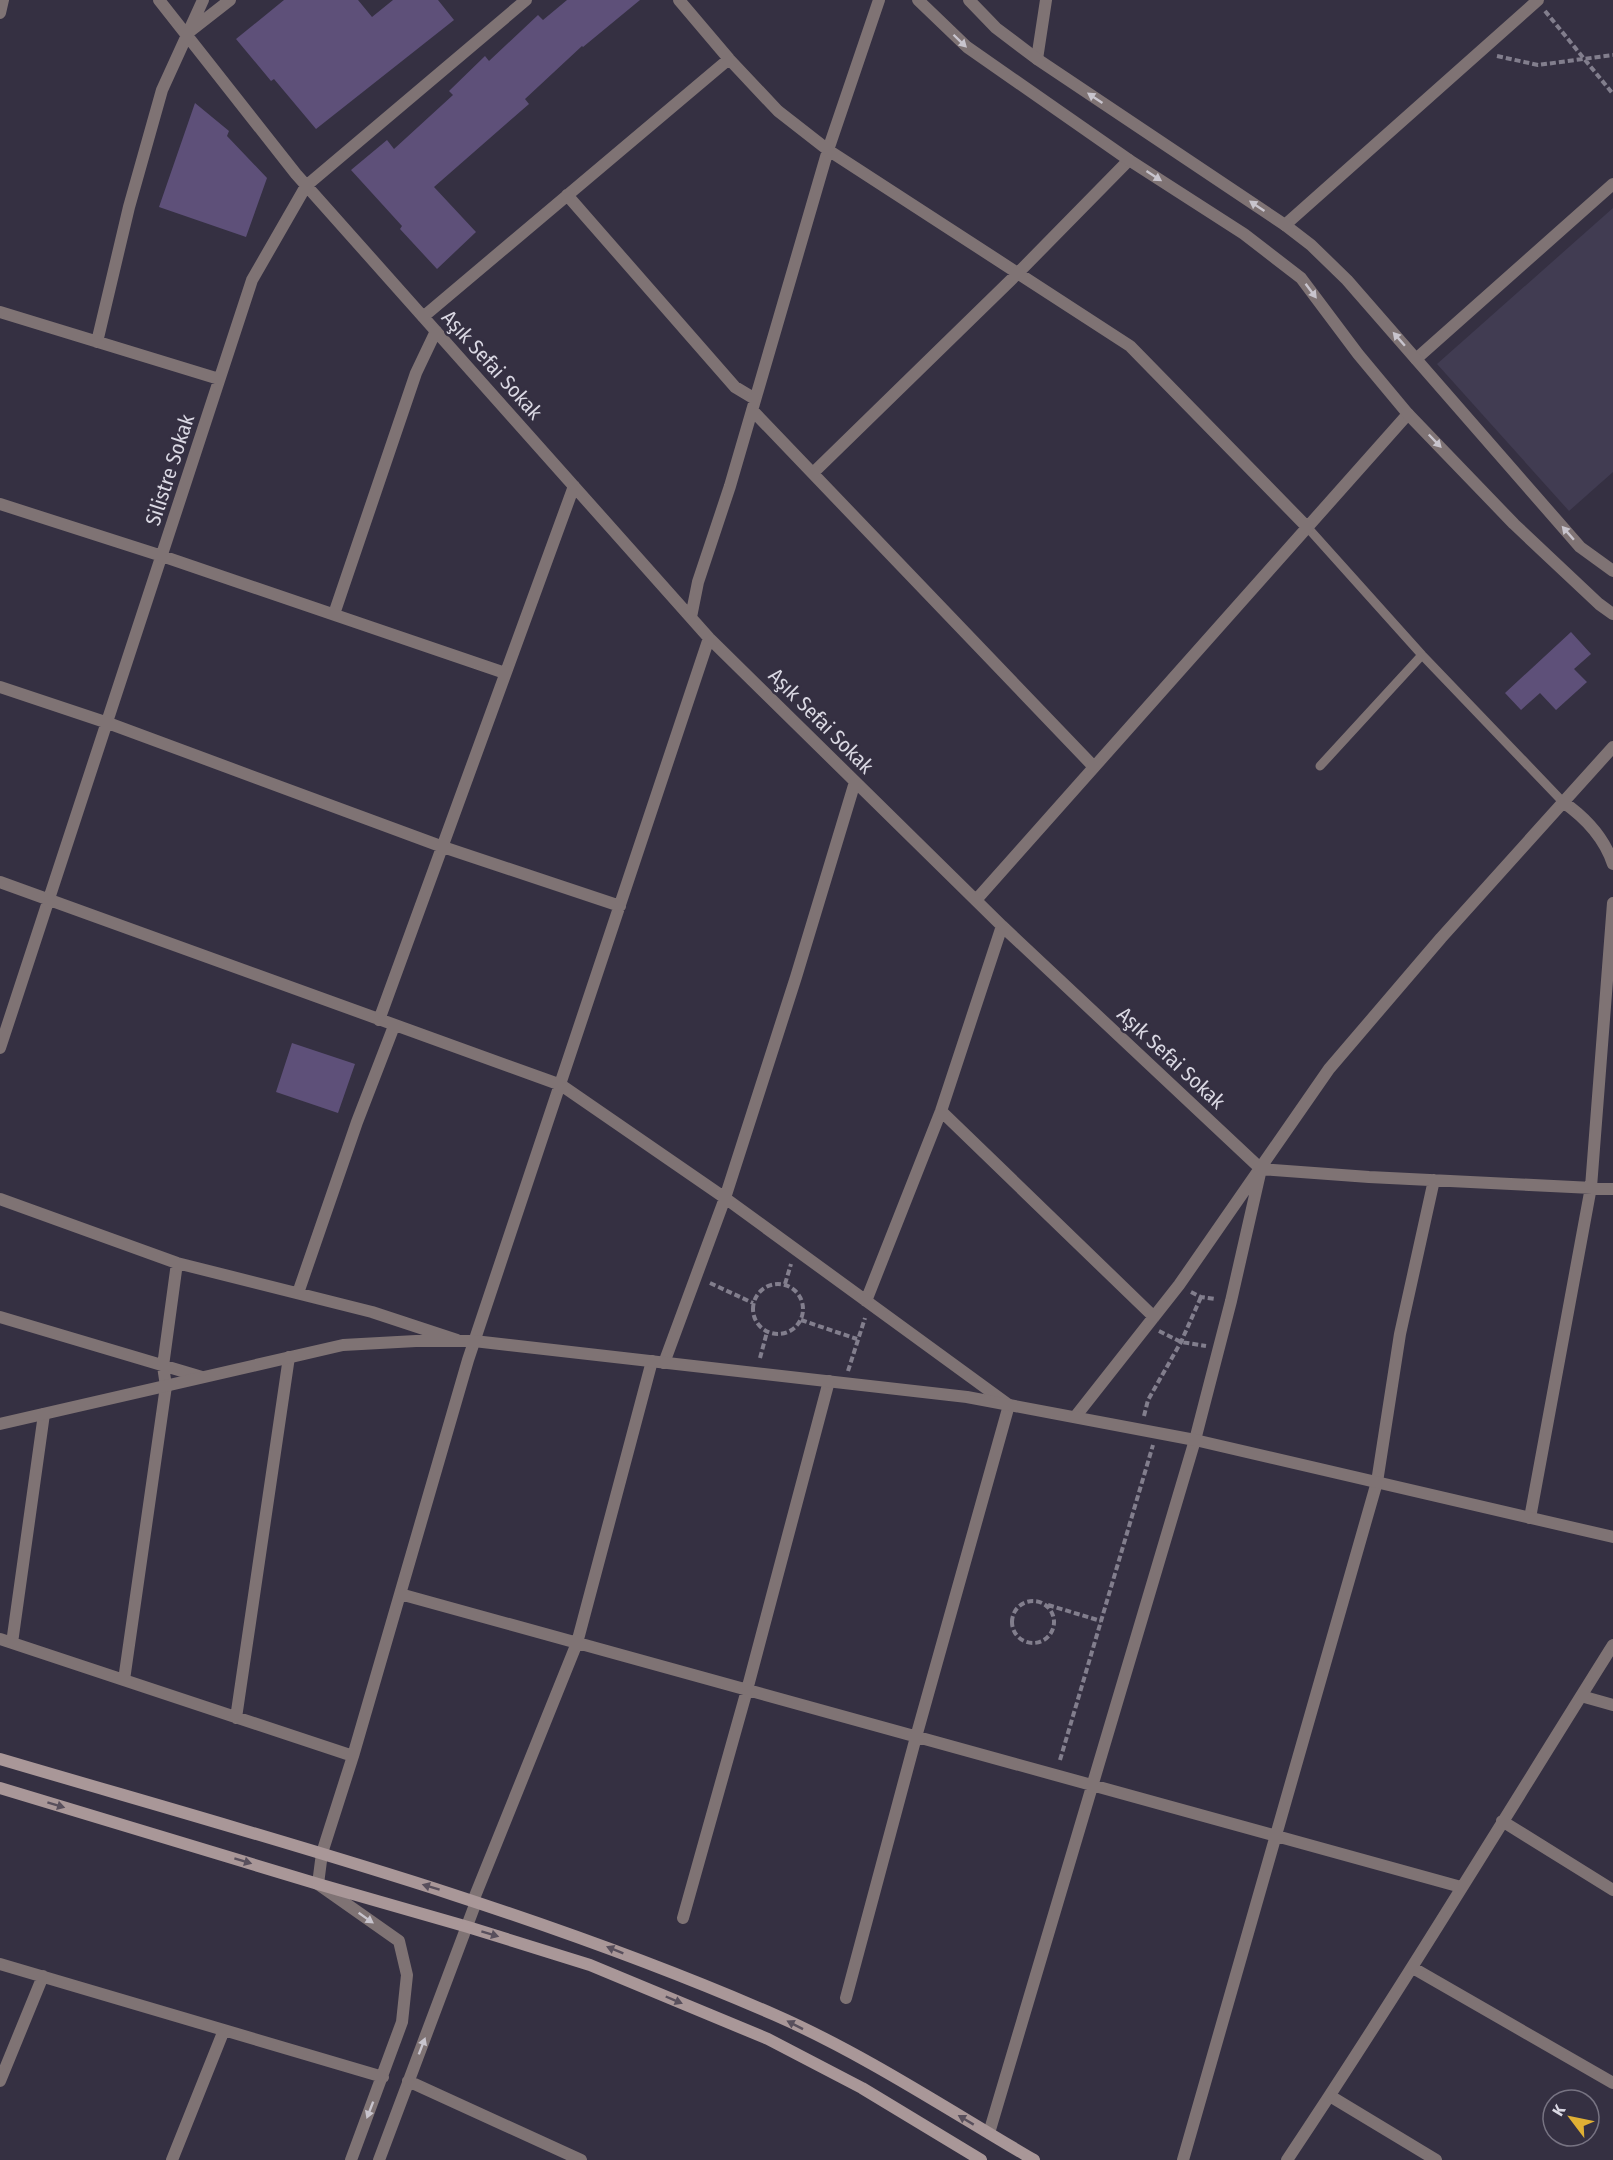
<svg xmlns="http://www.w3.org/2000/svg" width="1613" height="2160" viewBox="0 0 1613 2160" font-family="'Fira Sans Condensed',sans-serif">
<rect width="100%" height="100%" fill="#353042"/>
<!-- built -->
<path fill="#413c52" d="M1613,208V472L1569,511L1437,364Z"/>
<!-- building -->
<path fill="#5e5079" d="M284,0H358L372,17L393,0H438L454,20L316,129L274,79L271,81L236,39Z
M567,0H640L583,47L582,46L525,99L529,104L434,187L476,232L437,269L400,229L402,226L351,170L387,140L394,149L453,95L449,91L485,56L489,61L538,15L543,20Z
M195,103L229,131L227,136L267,178L246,237L159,207Z
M1571,632L1591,654L1574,669L1587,682L1556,710L1540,693L1521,710L1505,693Z
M292,1043L355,1064L338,1113L276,1092Z"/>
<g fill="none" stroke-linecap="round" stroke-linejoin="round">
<!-- path -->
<path stroke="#827e8d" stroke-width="4" stroke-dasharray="6 3" stroke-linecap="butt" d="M1545,11L1613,94
M1497,56L1538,65L1613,55
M710,1283L753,1303
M753 1309a25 25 0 1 1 50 0a25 25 0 1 1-50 0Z
M785,1284L791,1264
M1191,1292L1201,1297L1215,1299
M801,1320L857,1339
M1159,1331L1181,1342L1206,1346
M760,1358L767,1332
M848,1371L865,1318
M1144,1416L1148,1400L1181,1342L1201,1297
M1012 1622a21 21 0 1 1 42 0a21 21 0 1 1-42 0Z
M1048,1605L1101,1621
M1060,1760L1153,1445"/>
<!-- service -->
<path stroke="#7f7374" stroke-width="9" d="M1308,528L1422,655L1563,802
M1320,766L1422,655"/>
<!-- minor -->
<path stroke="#7f7374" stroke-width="12" d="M159,0L296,174L709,638L1002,926L1261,1169L1369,1177L1613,1189
M679,0L729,59L778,111L828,150L1130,346L1308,528
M0,13L3,0
M189,32L230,0
M1037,59L1046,0
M567,195L735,387L755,399
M1285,225L1538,0
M0,312L219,379
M423,317L729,59
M97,342L129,207L162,90L203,0
M1416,359L1613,184
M752,410L1094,767
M813,473L1018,273L1129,160
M0,504L162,556L505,673
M334,614L416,373L436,331
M691,617L698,582L730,486L828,150L879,0
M0,687L108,723L443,847L620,906
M1563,802C1586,818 1604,837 1613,864
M0,882L561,1085L725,1198L1009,1405L916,1737L846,1998
M976,900L1408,414
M379,1020L574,486
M0,1048L252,280L306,186L526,0
M941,1111L1154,1317
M0,1199L177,1263L372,1312L457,1340
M298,1293L357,1122L394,1026
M866,1301L941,1111L1002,926
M0,1317L202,1377
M664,1363L725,1198L796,977L855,782
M1075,1417L1179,1285L1329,1069L1441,938L1613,747
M1530,1518L1591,1187L1613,903
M400,1594L1461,1887
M0,1639L353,1756
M12,1643L44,1414
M124,1680L166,1386L163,1366L177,1263
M1581,1696L1613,1705
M236,1718L289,1357
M1502,1821L1613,1890
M473,1901L577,1643L652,1361
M683,1918L747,1690L829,1381
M0,1964L383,2077
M1413,1968L1613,2083
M0,2081L43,1976
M408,2081L581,2160
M1330,2096L1436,2160
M989,2133L1195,1440L1231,1301L1261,1169
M172,2160L224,2030
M351,2160L402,2022L407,1975L399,1941L318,1884L322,1853L353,1756L468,1360L709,638
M379,2160L476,1902
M1183,2160L1377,1482L1400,1334L1434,1180
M1287,2160C1400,1991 1505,1817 1613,1645"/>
<!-- tertiary -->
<path stroke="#7f7374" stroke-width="12" d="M918,0L967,47L1129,160L1244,234L1301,278L1358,354L1408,414L1514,524L1599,604L1613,614
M969,0L996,28L1037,59L1285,225L1311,245L1347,280L1580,547L1613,571
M0,1424L343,1345L416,1341H474L967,1397L1195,1440L1613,1537"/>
<!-- secondary -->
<path stroke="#a99798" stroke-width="12" d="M0,1759C261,1836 525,1906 775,2015C864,2054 950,2111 1034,2160
M0,1788L318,1884L468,1927L590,1965L768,2039L862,2088L981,2160"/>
</g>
<!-- one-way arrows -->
<defs><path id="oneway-solid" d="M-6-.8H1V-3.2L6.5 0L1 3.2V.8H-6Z" transform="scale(1.5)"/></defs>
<g fill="#c8c4cd">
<use href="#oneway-solid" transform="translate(960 41) rotate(44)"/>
<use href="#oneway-solid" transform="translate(1095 98) rotate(-146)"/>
<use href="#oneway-solid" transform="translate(1154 176) rotate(33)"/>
<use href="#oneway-solid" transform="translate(1257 206) rotate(-146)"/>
<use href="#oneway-solid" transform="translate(1311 291) rotate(53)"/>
<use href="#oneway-solid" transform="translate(1399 339) rotate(-131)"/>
<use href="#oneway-solid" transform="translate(1435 441) rotate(46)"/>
<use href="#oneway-solid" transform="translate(1568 533) rotate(-131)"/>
<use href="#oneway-solid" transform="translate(366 1918) rotate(35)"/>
<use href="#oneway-solid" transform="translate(422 2046) rotate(-69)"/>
<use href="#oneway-solid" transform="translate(370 2110) rotate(111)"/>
</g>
<g fill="#584f5c">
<use href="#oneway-solid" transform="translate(56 1805) rotate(17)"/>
<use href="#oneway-solid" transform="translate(243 1861) rotate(17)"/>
<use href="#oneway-solid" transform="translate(431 1887) rotate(-163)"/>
<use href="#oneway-solid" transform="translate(490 1934) rotate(17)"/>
<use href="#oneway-solid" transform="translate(615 1950) rotate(-158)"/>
<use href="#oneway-solid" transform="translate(674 2000) rotate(23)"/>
<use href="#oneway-solid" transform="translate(795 2025) rotate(-153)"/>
<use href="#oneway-solid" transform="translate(966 2120) rotate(-149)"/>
</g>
<g text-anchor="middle" stroke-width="5" stroke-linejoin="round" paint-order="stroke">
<!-- street labels -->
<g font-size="21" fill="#dad8e3" stroke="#353042">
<text transform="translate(492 365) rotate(48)" y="7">Aşık Sefai Sokak</text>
<text transform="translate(170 470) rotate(-72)" y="7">Silistre Sokak</text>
<text transform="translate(821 721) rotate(45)" y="7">Aşık Sefai Sokak</text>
<text transform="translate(1171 1058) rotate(43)" y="7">Aşık Sefai Sokak</text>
</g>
</g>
<!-- north arrow -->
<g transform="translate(1571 2118) rotate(302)"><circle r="28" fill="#353042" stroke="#777382" stroke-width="1.5"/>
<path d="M0-4.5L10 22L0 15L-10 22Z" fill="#e0b034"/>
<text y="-9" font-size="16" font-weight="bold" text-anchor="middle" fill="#dad8e3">K</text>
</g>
</svg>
